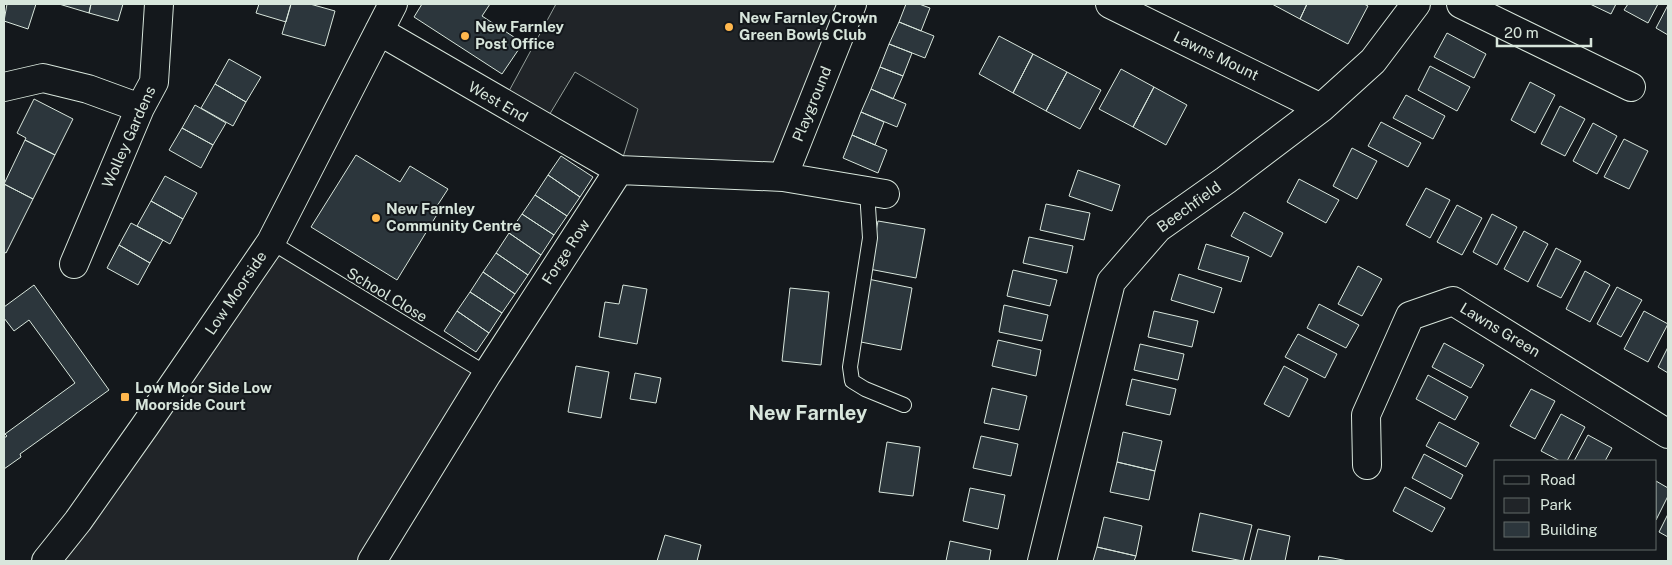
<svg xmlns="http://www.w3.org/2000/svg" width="1672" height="565" viewBox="0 0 1672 565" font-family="'Public Sans',sans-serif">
<rect width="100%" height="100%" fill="#14181c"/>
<!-- green -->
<path fill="#202428" stroke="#939e99" d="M556,4H852L783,177L619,170L638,109L575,72L542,127L502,104Z
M271,242L487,374L372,561H46Z"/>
<!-- building -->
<path fill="#2c363c" stroke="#d8e6dc" d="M7,4H36L28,29L4,21Z
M59,4H91L89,13Z
M91,4H123L118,21L89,13Z
M259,4H291L286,22L256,13Z
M291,4H310L335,11L325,46L282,34Z
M422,4H490L482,16L523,43L502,74L414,17Z
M906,4H919L930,8L921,31L899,22Z
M1272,4H1307L1300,19Z
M1307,4H1364L1368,6L1348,44L1300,19Z
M1590,4H1616L1611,14Z
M1628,4H1658L1648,23L1624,10Z
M1668,5V35L1656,28Z
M899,22L934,36L925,58L889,44Z
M1447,33L1486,54L1474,78L1434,57Z
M999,36L1033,54L1013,93L979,74Z
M889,44L912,53L903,76L880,67Z
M1033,54L1067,72L1046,111L1013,93Z
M229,59L261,77L246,102L215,84Z
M1430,66L1470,87L1457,111L1418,90Z
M880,67L903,76L893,99L871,89Z
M1121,69L1154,87L1133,127L1099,109Z
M1067,72L1101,90L1080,129L1046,111Z
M1530,82L1555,95L1535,133L1511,120Z
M215,84L246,102L233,126L201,108Z
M1154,87L1187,105L1166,145L1133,127Z
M871,89L906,104L897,127L861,112Z
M1406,95L1445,116L1433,139L1393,118Z
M34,99L73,119L55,155L25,140L26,138L17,133Z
M195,105L226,123L213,145L182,128Z
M1560,106L1585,119L1565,156L1541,144Z
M861,112L884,122L875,145L852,135Z
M1381,122L1421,143L1408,167L1368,146Z
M1593,123L1617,136L1597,174L1573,161Z
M182,128L213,145L201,168L169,150Z
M852,135L887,150L878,173L843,158Z
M1624,139L1648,151L1629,189L1604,177Z
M25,140L55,155L33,199L4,184Z
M1352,148L1377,161L1357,199L1333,186Z
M356,155L400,182L410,166L448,189L437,206L441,208L397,280L311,227Z
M561,156L593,177L580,197L548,175Z
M1078,170L1120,185L1112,211L1069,196Z
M548,175L580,197L567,216L535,195Z
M165,176L197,193L183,219L151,201Z
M1299,179L1339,200L1326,223L1287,202Z
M4,184L33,199L6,253L4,252Z
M1426,188L1450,200L1430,238L1406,225Z
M535,195L567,216L554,235L522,214Z
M151,201L183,219L170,244L137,226Z
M1046,204L1090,213L1084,240L1040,230Z
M1457,205L1482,218L1462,255L1437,242Z
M1244,212L1283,233L1271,257L1231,236Z
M522,214L554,235L541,255L509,233Z
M1492,214L1517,227L1497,265L1473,252Z
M878,221L925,229L916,278L869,269Z
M131,223L163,240L150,263L119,245Z
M1524,231L1548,244L1528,282L1504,269Z
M509,233L541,255L528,275L496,253Z
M1029,237L1073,246L1067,273L1023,263Z
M1206,244L1249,257L1241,282L1198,269Z
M119,245L150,263L138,285L107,268Z
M1556,248L1581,261L1561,298L1537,286Z
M496,253L528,275L515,294L483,272Z
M1358,266L1382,279L1362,316L1338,304Z
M1013,270L1057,280L1050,306L1007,296Z
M1585,271L1610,285L1590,322L1566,309Z
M483,272L515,294L502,313L470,292Z
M1179,274L1222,288L1214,313L1171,300Z
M868,279L912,288L901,350L856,341Z
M34,285L109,390L20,454L21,457L4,469V438L7,436L5,434L75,383L29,320L14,331L4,318V307Z
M623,285L647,289L637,344L599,337L605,302L619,304Z
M1617,287L1642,300L1621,337L1597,324Z
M790,288L829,292L821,365L782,361Z
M470,292L502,313L489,333L457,311Z
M1319,304L1359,325L1346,348L1307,328Z
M1004,305L1048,315L1042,341L999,332Z
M457,311L489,333L476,352L444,331Z
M1154,311L1198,321L1192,347L1148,337Z
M1644,311L1668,324L1648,362L1624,349Z
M1298,334L1337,354L1325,378L1285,357Z
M998,340L1041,350L1036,376L992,366Z
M1444,343L1484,365L1471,388L1432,367Z
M1140,344L1184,354L1178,380L1134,370Z
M1668,347V373L1658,367Z
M576,366L609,372L601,418L568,412Z
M1284,366L1308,379L1289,417L1264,404Z
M635,373L661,378L656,403L630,399Z
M1428,375L1468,397L1455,420L1416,399Z
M1132,379L1176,389L1170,415L1126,405Z
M992,388L1027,396L1019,430L984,423Z
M1531,389L1555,401L1535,439L1510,426Z
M1561,414L1585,427L1567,461H1560L1541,451Z
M1439,422L1479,443L1466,467L1426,446Z
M1123,432L1162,441L1155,471L1117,462Z
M1588,435L1612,448L1605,461H1574Z
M981,436L1018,444L1011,476L973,468Z
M887,442L920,447L913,496L879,492Z
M1424,454L1463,475L1451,499L1412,478Z
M1117,462L1155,471L1149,500L1110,492Z
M1656,481L1668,488V496L1656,520Z
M1405,487L1445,508L1432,532L1393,511Z
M970,488L1005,495L998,529L963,521Z
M1200,513L1252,525L1243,561L1192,551Z
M1668,514V537L1659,532Z
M1104,517L1142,526L1136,556L1097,547Z
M1258,529L1290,536L1285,561H1250Z
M665,535L701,545L697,561H657Z
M950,541L991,550L989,561H946Z
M1097,547L1136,556L1134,561H1093Z
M1319,556L1333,558L1348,561H1318Z"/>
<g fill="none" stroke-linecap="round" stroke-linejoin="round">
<!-- lane casing -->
<g stroke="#d8e6dc" stroke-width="16">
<path id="lane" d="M867,191L870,238L850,367L852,381L865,389L904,405
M271,242L487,374"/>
</g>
<!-- street casing -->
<g stroke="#d8e6dc" stroke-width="30">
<path id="street" d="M1110,4L1321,108
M1461,4L1631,87
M379,31L619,170
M4,87L43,78L88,89L140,108
M783,177L852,4
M74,264L140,108L154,82L159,4
M1367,465L1366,415L1410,316L1453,301L1668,434
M46,561L78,521L145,426L271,242L393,4
M372,561L487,374L619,170L783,177L885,194
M1042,561L1111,282L1158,228L1226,180L1321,108L1373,61L1416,4"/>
</g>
<!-- lane -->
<use href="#lane" stroke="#14181c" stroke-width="14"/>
<!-- street -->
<use href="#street" stroke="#14181c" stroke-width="28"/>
</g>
<!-- markers -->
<g fill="#ffb74d" stroke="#14181c" stroke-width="2">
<circle cx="729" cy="27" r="5"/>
<circle cx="465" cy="36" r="5"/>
<circle cx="376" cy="218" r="5"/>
<rect x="120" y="392" width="10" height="10" rx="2.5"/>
</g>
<g text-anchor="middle" stroke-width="4" stroke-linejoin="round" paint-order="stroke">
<!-- poi labels -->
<g font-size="15" font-weight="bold" fill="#d8e6dc" stroke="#14181c" text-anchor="start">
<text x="739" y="23">New Farnley Crown<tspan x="739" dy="17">Green Bowls Club</tspan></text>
<text x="475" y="32">New Farnley<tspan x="475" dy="17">Post Office</tspan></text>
<text x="386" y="214">New Farnley<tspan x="386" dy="17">Community Centre</tspan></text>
<text x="135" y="393">Low Moor Side Low<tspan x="135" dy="17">Moorside Court</tspan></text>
</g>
<!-- street labels -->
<g font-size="15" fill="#d8e6dc" stroke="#14181c">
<text transform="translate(1216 56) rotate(26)" y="5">Lawns Mount</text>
<text transform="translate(498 102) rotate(30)" y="5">West End</text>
<text transform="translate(812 104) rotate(-68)" y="5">Playground</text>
<text transform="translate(129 137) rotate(-66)" y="5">Wolley Gardens</text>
<text transform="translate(1189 207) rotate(-36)" y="5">Beechfield</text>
<text transform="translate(566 252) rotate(-57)" y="5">Forge Row</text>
<text transform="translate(236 293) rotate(-56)" y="5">Low Moorside</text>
<text transform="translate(387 295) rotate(31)" y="5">School Close</text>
<text transform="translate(1500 330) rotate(31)" y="5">Lawns Green</text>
</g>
<!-- district labels -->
<g font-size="20" font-weight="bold" fill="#d8e6dc" stroke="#14181c">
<text x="808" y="420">New Farnley</text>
</g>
</g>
<!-- border -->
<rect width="1672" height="565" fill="none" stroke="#d8e6dc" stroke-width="10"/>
<!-- legend -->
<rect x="1494" y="460" width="162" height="90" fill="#14181c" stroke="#626a69"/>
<rect x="1504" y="476" width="25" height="8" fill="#14181c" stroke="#626a69"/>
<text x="1540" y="485" font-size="15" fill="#d8e6dc">Road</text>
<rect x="1504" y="498" width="25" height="15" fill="#202428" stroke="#626a69"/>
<text x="1540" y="510" font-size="15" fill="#d8e6dc">Park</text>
<rect x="1504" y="522" width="25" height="15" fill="#2c363c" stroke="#626a69"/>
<text x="1540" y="535" font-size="15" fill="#d8e6dc">Building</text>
<!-- scale -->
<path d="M1497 38v8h94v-8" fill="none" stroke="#d8e6dc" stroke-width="2.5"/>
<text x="1504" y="38" font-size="15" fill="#d8e6dc" stroke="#14181c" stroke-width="4" paint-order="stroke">20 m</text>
</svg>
